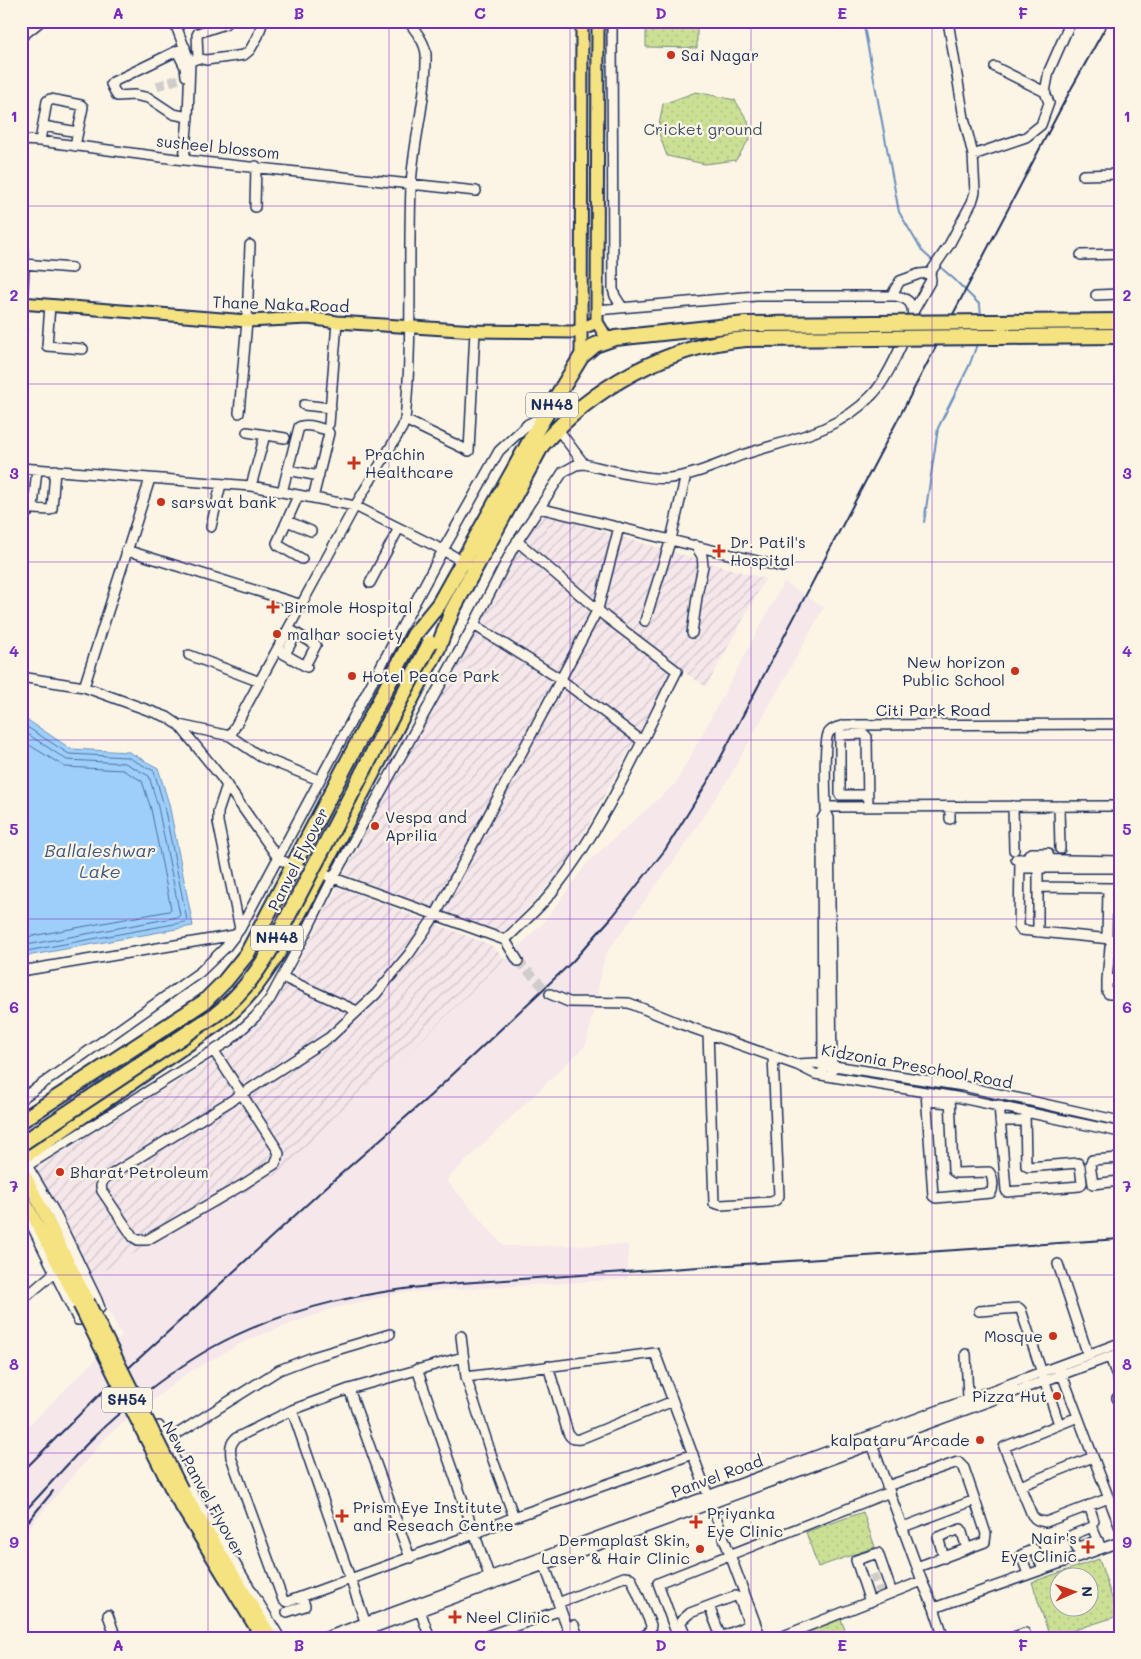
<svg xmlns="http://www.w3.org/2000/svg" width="1141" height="1659" viewBox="0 0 1141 1659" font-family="Mali,sans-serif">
<defs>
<pattern id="industrial-furrows" width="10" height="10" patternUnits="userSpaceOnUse" patternTransform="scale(1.25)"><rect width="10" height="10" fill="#f5e7ea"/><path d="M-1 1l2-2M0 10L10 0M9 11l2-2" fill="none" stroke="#d1c6cb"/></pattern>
<pattern id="park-dots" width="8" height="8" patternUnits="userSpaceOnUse" patternTransform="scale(1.25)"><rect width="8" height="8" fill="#cbe095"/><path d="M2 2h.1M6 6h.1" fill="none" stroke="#aec083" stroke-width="1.8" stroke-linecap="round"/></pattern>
</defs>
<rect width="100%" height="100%" fill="#fcf5e5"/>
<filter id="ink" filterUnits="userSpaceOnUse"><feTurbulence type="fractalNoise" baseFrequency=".02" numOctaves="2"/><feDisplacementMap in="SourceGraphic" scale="10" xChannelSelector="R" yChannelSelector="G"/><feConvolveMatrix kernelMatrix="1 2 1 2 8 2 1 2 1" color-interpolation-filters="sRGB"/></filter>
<g filter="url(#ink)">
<!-- built -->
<path fill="#f5e7ea" d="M784,582L824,607L729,778L673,862L605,955L586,1045L446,1180L504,1246L628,1245V1279L399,1293L331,1309L247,1340L186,1374L107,1436L21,1537V1433L95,1360L122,1336L92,1277L293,1166L544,922L588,862L676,783Z"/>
<!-- industrial -->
<path fill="url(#industrial-furrows)" d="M543,514L765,579L706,687L675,666L566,866L501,936L344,874L516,551Z
M338,887L491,945L505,959L293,1166L92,1277L36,1168L229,1050L261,1019L291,977Z"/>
<!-- park -->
<path fill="url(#park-dots)" stroke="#73887a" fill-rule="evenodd" d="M646,25H697V48L646,47Z
M696,92L735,100L748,121L750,138L736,160L705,164L667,156L658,131L663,104Z
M863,1512L875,1547L818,1567L806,1532Z
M1099,1559L1118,1616L1050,1638L1032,1582ZM1088,1576V1606H1058V1576Z
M841,1619L848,1638H796L795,1637Z"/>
<!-- water -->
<path fill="#9ecffb" stroke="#6a8fbc" d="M21,721H29L71,749L129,752L158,768L169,804L193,926L21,957Z"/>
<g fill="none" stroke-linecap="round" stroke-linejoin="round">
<!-- shore -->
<path stroke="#4f6f9d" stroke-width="1" d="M21,726L27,727L69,754L127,757L154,771L164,806L187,920L185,922L21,952
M21,732L26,733L67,760L125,763L149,776L158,807L180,915L178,917L21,946
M21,740L65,767L123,770L142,781L151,809L171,909L169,911L21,938"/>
<!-- stream -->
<path stroke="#6a8fbc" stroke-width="2" d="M863,21L899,212L922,251L933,261
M939,266L954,279L980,305L981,316
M924,522L938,428L969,366L978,342"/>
<!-- minor-tunnel -->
<path stroke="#cfcdca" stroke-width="9" stroke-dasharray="9 4.5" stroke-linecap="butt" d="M157,86L185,77
M518,961L550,994
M873,1574L879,1591"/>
<!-- minor casing -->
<g stroke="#1b2f5e" stroke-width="12">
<path id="minor" d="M612,21L613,289L615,296L622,307
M176,26L190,62L188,117L184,160
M21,37L41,21
M185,47L113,82L111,84L117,96L134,95L149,98L173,114L188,117
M177,51L185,67L186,76
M198,58L206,60L244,55L250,50L258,36L263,21
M194,60L198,58L197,35L198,33L225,24L228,21
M995,67L1045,92
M43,126L78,132
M21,140L40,141L184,160L476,191
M40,141L47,101L50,99L81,105L83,107L75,146
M973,155L1026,137L1041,125L1049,103L1045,92L1049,71L1071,21
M1083,175L1120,174
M255,207L256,166
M22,245L24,264L72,268
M1081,255L1120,254
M21,264H24L21,340
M1096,295L1120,294
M891,296L900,281L919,274L930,273
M50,305L47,346L83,349
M913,312L931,280L930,273L949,245L972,202L975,192L973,155L964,118L948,21
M304,405L331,408
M239,413L247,321L250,245
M405,420L469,451L475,331
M329,424L337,322
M557,428L584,464
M247,432L285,438
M21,468L251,486L355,506L443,550L467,564
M37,469L33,507L34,509L50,510L52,509L55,470
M288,470L319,476
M251,486L265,435
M282,492L299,427C306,423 319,428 327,430L329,433L313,498
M298,496L277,543L278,545L302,559
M539,508L782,567
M21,513L28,512L29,499
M287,521L311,531
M211,527L221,484
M126,550L302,605
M370,583L399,528
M645,621L671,539L686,475
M474,625L560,679L642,741
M289,629L316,645L305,666
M692,633L698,590L703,566L702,556L695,545
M277,650L307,667
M285,654L296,634
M189,655L260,682
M21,677L84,687L167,717L179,725L221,777L278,858L294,867L315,872
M84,687L150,479
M179,725L230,736L261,757L319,780
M230,736L355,506L402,428L405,420C413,342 408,264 411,186C413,142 427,98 426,54C425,42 415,30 408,21
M227,785L218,812V822L240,929
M867,795H840V735L864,734L867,737L868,807
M1013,806L1014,850
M1059,806L1060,849
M826,807L1120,806
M950,807V819
M826,812L829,818L832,1071
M1016,859L1120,861
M1020,859L1019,927L1021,930L1120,940
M1029,859V854L1031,853H1048L1050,860
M1020,868H1038V887
M1038,868H1120
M328,876L505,940L518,961
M1108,888H1120
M1038,932V887L1108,888L1107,939
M505,940C521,924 539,909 553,891C605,825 639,746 677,671L606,617L517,541
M21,971L235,935
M282,977L357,1011
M1120,979L1107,980V992L1109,994H1120
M1107,980L1110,947L1120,946
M550,994L569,1002L629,1003L681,1024L797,1065L815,1074L956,1097L1120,1132
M708,1033L714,1203L721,1205L771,1202L776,1200L779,1196L773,1056
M214,1051L277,1149L279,1154L275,1164L244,1184L147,1240H138L133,1237L102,1191L101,1186L104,1179L242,1094L330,1037L376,994L409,954L436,914L598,609L619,527
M797,1064L815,1063L963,1086L1120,1121
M823,1075L822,819L826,812C826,796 823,747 828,734C831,728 839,727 845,725L1120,724
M926,1092L933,1196L936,1198L991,1193C994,1188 993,1176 989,1172L956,1173L953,1171L950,1096
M21,1099L200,972L226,947L240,929L443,550L499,451L528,424L534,421L540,424
M927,1101L950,1103
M999,1105L1006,1190L1007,1192L1080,1186L1082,1183L1080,1166L1078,1163L1028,1167L1026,1166L1025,1111
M1000,1121H1025
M1120,1158L1092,1160L1090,1164L1093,1184L1120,1181
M25,1162L54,1211L97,1300L100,1308L83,1320H78L29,1220
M22,1169L229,1041L255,1017L270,999L301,942L333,878L472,628L513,548L563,472L576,465L584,464C606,469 650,481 670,478C695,475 719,464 742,455C788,440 837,432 871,396C887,381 903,341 913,320C913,305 911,299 896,296H756L597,310
M1058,1264L1088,1355
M21,1301L54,1273
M979,1311L1019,1308L1021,1310L1059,1424
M461,1336L466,1377L493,1460L514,1517
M966,1354L968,1399
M463,1357L349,1389L292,1410L236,1438C230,1444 230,1448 231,1457L283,1600L287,1602L474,1534L514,1517L693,1454
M1110,1357L1120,1385
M548,1366L568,1433C571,1439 574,1440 580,1439L673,1401
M417,1369L491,1581
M1060,1369L1120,1528
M466,1377L655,1353L761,1638
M349,1389L410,1558
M1117,1398L1120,1403
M292,1410L367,1627
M1078,1417L1004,1447L1032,1515C1036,1521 1040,1521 1046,1522L1109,1498
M159,1426L187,1484L280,1638
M870,1439L922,1581L934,1608L944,1638
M166,1441L279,1370L313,1357L390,1334
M887,1486L958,1462L964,1468L975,1500
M1020,1486L1093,1457
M1089,1505L1094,1521
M903,1527L975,1500L986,1534L985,1542L917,1567
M1077,1548L1098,1540
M1080,1556L1072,1535L1092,1527L1101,1548
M944,1558L938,1537L961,1529L967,1549
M543,1561L571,1638
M1028,1574L1021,1555L1034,1549L1043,1569
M870,1602L856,1560L878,1553L892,1593
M558,1603L624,1577L631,1578L651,1625L650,1632L640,1638
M418,1605L430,1638
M709,1606L721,1637
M934,1608L1120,1542
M287,1612L305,1606L302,1597
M108,1615L116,1638
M567,1627L574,1625L577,1634
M324,1638L1120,1343
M346,1638L1120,1353
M481,1638L561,1610
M678,1638L658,1583L890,1492
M687,1638L681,1624V1621L690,1613L735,1596L739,1598L749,1624
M719,1638L753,1623
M778,1638L922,1581
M1011,1638L1025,1633L1027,1638
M1119,1638L1120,1637"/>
</g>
<!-- major casing -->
<g stroke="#1b2f5e" stroke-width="15">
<path id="major" d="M598,21L597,322L606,337L615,338
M21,303L247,321L308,318L337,322L475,331L574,332L597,322
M581,357L582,21
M21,1167L88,1301
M21,1193L79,1305
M182,1489L272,1638
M174,1495L262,1638"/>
</g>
<!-- highway casing -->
<g stroke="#1b2f5e" stroke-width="18">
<path id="highway" d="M21,1121L204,1002L225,981L247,954L414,635L439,604L531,439L581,357L595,345L615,338L746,324
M21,1158L219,1022C244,1004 262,979 278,953L438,648L452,611L542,445C594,386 667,346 746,339"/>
</g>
<!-- minor -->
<use href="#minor" stroke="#fcf5e5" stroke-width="9"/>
<!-- major -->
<use href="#major" stroke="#f5e382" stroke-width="11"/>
<!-- highway -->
<use href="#highway" stroke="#f5e382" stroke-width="14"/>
<!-- rail -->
<path stroke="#1b2f5e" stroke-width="2" d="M21,1473L98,1396L326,1187L431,1095L572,962L613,916L665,850L710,778L1071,89L1109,21
M21,1515C54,1481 85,1442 121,1412C150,1388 181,1365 213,1347C289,1305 375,1290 460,1283L1120,1239
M21,1530L53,1491"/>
<!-- major-bridge casing -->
<g stroke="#1b2f5e" stroke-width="15" stroke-linecap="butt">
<path id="major-bridge" d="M88,1301L182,1489
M79,1305L174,1495"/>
</g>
<!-- highway-bridge casing -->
<g stroke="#1b2f5e" stroke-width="18" stroke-linecap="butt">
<path id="highway-bridge" d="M746,324L1120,321
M746,339L1120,336
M21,1144L215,1015C239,997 256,975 271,949L430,643"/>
</g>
<!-- major-bridge -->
<use href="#major-bridge" stroke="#f5e382" stroke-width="11"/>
<!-- highway-bridge -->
<use href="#highway-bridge" stroke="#f5e382" stroke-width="14"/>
</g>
</g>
<!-- grid -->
<path fill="none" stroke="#7b2cbf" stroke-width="1" stroke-opacity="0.55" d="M208,21V1638M389,21V1638M570,21V1638M751,21V1638M932,21V1638M21,206H1120M21,384H1120M21,562H1120M21,740H1120M21,919H1120M21,1097H1120M21,1275H1120M21,1453H1120"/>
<!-- markers -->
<g fill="#c8321e" stroke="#fcf5e5" stroke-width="2">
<circle cx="671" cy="55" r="5"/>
<path d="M351.5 455.5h5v5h5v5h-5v5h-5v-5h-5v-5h5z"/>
<circle cx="161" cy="502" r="5"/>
<path d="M716.5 543.5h5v5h5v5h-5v5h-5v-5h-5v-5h5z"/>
<path d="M270.5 599.5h5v5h5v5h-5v5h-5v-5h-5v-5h5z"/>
<circle cx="277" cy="634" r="5"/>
<circle cx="1015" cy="671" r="5"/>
<circle cx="352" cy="676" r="5"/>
<circle cx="375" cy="826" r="5"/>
<circle cx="60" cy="1172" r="5"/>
<circle cx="1053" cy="1336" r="5"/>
<circle cx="1057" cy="1396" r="5"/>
<circle cx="980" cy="1440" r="5"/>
<path d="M339.5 1508.5h5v5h5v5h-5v5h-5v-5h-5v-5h5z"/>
<path d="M693.5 1514.5h5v5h5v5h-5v5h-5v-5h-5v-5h5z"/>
<path d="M1085.5 1539.5h5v5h5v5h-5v5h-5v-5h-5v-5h5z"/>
<circle cx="700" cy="1549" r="5"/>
<path d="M452.5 1609.5h5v5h5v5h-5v5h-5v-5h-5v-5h5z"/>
</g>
<g text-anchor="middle" stroke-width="4.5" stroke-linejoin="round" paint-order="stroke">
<!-- shield labels -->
<g fill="#fcf5e5" stroke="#5e6a86" stroke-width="1">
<rect x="526" y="392.5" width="52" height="25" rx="4"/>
<rect x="251" y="925.5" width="52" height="25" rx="4"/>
<rect x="102" y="1387.5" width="50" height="25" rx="4"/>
</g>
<g font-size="15" font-weight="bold" fill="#1b2f5e">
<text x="552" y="410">NH48</text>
<text x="277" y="943">NH48</text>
<text x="127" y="1405">SH54</text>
</g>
<!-- poi labels -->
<g font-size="16" fill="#1b2f5e" stroke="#fcf5e5" text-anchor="start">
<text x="681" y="61">Sai Nagar</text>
<text x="365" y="460">Prachin<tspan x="365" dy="18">Healthcare</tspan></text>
<text x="171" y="508">sarswat bank</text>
<text x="730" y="548">Dr. Patil's<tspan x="730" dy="18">Hospital</tspan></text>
<text x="284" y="613">Birmole Hospital</text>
<text x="287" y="640">malhar society</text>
<text x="1005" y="668" text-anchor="end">New horizon<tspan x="1005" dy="18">Public School</tspan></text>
<text x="362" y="682">Hotel Peace Park</text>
<text x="385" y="823">Vespa and<tspan x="385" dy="18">Aprilia</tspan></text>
<text x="70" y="1178">Bharat Petroleum</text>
<text x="1043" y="1342" text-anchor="end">Mosque</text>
<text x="1047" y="1402" text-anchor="end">Pizza Hut</text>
<text x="970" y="1446" text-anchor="end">kalpataru Arcade</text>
<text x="353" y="1513">Prism Eye Institute<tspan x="353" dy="18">and Reseach Centre</tspan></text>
<text x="707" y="1519">Priyanka<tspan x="707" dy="18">Eye Clinic</tspan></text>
<text x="1077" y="1544" text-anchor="end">Nair's<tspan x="1077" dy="18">Eye Clinic</tspan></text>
<text x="690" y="1546" text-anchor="end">Dermaplast Skin,<tspan x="690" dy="18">Laser &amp; Hair Clinic</tspan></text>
<text x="466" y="1623">Neel Clinic</text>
</g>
<!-- park labels -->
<g font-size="16" fill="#3e5269" stroke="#fcf5e5">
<text x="703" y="135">Cricket ground</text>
</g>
<!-- street labels -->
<g font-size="16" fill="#1b2f5e" stroke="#fcf5e5">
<text transform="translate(218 147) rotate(6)" y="6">susheel blossom</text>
<text transform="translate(281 304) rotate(2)" y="6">Thane Naka Road</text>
<text x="933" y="716">Citi Park Road</text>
<text transform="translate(298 859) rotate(-63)" y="6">Panvel Flyover</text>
<text transform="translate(917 1066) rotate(10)" y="6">Kidzonia Preschool Road</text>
<text transform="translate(717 1476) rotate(-20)" y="6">Panvel Road</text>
<text transform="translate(204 1489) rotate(61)" y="6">New Panvel Flyover</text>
</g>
<!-- water labels -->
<g font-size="18" font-style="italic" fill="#3c5785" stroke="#fcf5e5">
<text x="100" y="857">Ballaleshwar<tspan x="100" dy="21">Lake</tspan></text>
</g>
</g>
<!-- margin -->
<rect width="1141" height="1659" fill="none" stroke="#fcf5e5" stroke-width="55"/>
<!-- north arrow -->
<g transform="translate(1074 1592) rotate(88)"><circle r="24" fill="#fcf5e5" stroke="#a2a6af"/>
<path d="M0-4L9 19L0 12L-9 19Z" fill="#c8321e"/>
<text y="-8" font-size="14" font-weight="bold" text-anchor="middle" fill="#1b2f5e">N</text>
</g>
<rect x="28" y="28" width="1086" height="1604" fill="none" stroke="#7b2cbf" stroke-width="2"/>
<g font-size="16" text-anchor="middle" font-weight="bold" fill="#7b2cbf">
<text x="118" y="19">A</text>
<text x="299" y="19">B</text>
<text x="480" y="19">C</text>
<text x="661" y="19">D</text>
<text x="842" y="19">E</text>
<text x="1023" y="19">F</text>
<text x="14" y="122">1</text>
<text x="1127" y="122">1</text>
<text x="14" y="301">2</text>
<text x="1127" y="301">2</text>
<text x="14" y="479">3</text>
<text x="1127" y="479">3</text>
<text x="14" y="657">4</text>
<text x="1127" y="657">4</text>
<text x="14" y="835">5</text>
<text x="1127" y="835">5</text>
<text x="14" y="1013">6</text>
<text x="1127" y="1013">6</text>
<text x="14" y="1192">7</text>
<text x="1127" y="1192">7</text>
<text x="14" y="1370">8</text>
<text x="1127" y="1370">8</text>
<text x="14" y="1548">9</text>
<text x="1127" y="1548">9</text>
<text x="118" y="1651">A</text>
<text x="299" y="1651">B</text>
<text x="480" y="1651">C</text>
<text x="661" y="1651">D</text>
<text x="842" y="1651">E</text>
<text x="1023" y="1651">F</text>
</g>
</svg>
